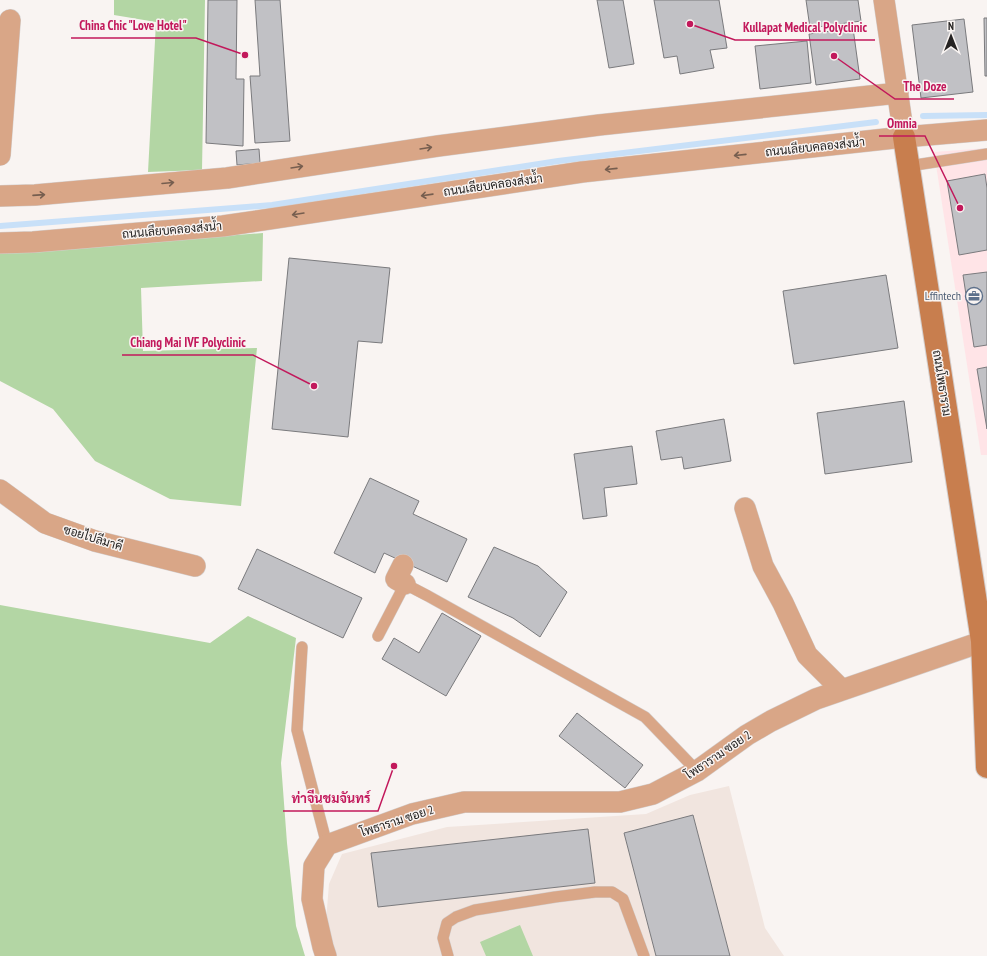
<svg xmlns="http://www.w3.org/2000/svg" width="987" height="956" viewBox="0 0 987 956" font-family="'PT Sans Narrow',Sarabun,sans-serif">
<rect width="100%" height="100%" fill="#f9f4f2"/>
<!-- commercial -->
<path fill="#ffe4e7" d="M987,148V455H981L934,152Z"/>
<!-- built -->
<path fill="#f1e5df" d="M729,786L765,928L784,956H333L325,933L329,884L342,854L447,827L646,814L690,795Z"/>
<!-- green -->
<path fill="#b3d6a4" d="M114,0H205L202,170L148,172L156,22L114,15Z
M263,233L262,281L141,288L143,351L257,348L241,506L170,499L95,461L53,409L0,381V253Z
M0,605L210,643L248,616L296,638L281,763L287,843L296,926L305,956H0Z
M520,925L533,956H486L480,942Z"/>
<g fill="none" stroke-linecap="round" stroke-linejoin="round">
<!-- stream -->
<path stroke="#c8e0f8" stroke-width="6" d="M923,116L987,115
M0,226L272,205L558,161L876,122"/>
</g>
<!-- building -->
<path fill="#c1c1c5" stroke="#7a7a7d" d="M208,0H237L236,79H244L243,146L206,143Z
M255,0H280L290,141L255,143L250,76H260Z
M597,0H623L634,64L609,68Z
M654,0H719L727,48L710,50L714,68L680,74L677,56L664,58Z
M806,0H858L861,21L810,28Z
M984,18H987V76H985Z
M964,19L973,92L921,98L912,25Z
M853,28L860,79L816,85L809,34Z
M807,41L811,83L760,89L755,46Z
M259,149L260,163L237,165L236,151Z
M985,174L987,188V250L959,255L947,181Z
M289,258L390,268L382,343L358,341L348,437L272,429Z
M987,272V345L974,347L963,275Z
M886,275L898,348L794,364L783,291Z
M987,367V429L977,369Z
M904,401L912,462L825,474L817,413Z
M724,419L731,461L684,469L682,457L661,460L656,431Z
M632,446L637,484L604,488L607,516L583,519L574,454Z
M370,478L419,501L413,514L467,539L447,582L384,553L375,573L334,553Z
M494,547L538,566L567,592L540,637L513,618L468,597Z
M257,549L362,598L343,638L238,589Z
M442,613L481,636L446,696L382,659L394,638L419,653Z
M577,713L643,765L625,788L559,736Z
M693,815L730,956H656L624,833Z
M588,829L595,883L378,907L371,853Z"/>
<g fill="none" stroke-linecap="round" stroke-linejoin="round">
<!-- lane casing -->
<g stroke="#d3cecd" stroke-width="12">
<path id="lane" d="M909,166L987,154
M378,636L405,584L428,596L645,717L697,771
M302,647L297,730L327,845
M448,956L443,938L447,923L456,917L475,910L555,897L595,892H612L623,899L644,956"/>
</g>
<!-- street casing -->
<g stroke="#d3cecd" stroke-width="22">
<path id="street" d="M884,0L904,137
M0,155L10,20
M0,196L35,195L227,178L438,146L599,125L898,93
M0,243L33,242L223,226L582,172L904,137L987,130
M0,490L45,523L95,541L195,566
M745,508L763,566L783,603L807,655L842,690
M403,565L396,579L405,584
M326,956L323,947L312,899L314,866L327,845L412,814L464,802H620L653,794L697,771L747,735L771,721L816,699L987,640"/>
</g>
<!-- secondary casing -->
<g stroke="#d3cecd" stroke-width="24">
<path id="secondary" d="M904,137L982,641L987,767"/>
</g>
<!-- lane -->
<use href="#lane" stroke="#d9a687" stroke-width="11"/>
<!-- street -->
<use href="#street" stroke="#d9a687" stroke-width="21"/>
<!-- secondary -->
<use href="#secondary" stroke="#c87e4e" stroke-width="22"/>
</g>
<!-- one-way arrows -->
<defs><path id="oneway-shaft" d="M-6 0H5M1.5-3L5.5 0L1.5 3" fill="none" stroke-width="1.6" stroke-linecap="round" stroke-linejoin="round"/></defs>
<g stroke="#765e4f">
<use href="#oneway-shaft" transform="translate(426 148) rotate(-9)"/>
<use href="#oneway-shaft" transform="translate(740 155) rotate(174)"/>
<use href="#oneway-shaft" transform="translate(297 167) rotate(-9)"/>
<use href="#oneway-shaft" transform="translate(611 169) rotate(174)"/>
<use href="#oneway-shaft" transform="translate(168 183) rotate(-5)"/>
<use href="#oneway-shaft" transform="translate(39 195) rotate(-4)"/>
<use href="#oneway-shaft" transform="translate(427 195) rotate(172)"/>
<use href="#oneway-shaft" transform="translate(298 214) rotate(171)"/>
</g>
<!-- icons -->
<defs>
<g id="office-ring" transform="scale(0.9)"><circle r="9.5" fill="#f9f4f2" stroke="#5c6f8a" stroke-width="1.5"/><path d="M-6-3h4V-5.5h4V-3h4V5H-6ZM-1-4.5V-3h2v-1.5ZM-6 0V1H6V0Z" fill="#5c6f8a"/></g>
</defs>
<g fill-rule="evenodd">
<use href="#office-ring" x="974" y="296"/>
</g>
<g text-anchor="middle" stroke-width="3" stroke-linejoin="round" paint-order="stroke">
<!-- street labels -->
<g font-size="12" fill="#252322" stroke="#f9f4f2">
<text transform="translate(815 147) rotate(-6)" y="4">ถนนเลียบคลองส่งน้ำ</text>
<text transform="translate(493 185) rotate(-8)" y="4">ถนนเลียบคลองส่งน้ำ</text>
<text transform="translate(172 230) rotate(-5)" y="4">ถนนเลียบคลองส่งน้ำ</text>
<text transform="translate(942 383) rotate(81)" y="4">ถนนโพธาราม</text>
<text transform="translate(93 538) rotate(17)" y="4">ซอยไปลีมาคี</text>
<text transform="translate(718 755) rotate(-34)" y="4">โพธาราม ซอย 2</text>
<text transform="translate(397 821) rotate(-18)" y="4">โพธาราม ซอย 2</text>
</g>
<!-- service labels -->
<g font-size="12" fill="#4e5e75" stroke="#f9f4f2" text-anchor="end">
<text x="961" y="300">Lffintech</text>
</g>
</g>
<!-- callouts -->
<path fill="none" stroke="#c2185b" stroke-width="1.5" d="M245 55L196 38H71M690 24L735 40H875M834 56L895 99H954M960 208L925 136H879M314 386L253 355H122M394 766L378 811H283"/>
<g fill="#c2185b" stroke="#f9f4f2" stroke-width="1.5">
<circle cx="245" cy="55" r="4"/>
<circle cx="690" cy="24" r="4"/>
<circle cx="834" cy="56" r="4"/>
<circle cx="960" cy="208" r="4"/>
<circle cx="314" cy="386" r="4"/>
<circle cx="394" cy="766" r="4"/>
</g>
<g font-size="13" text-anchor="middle" font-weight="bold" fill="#c2185b" stroke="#f9f4f2" stroke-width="3" stroke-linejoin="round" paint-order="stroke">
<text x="133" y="30">China Chic "Love Hotel"</text>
<text x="805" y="32">Kullapat Medical Polyclinic</text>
<text x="925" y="91">The Doze</text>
<text x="902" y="128">Omnia</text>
<text x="188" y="347">Chiang Mai IVF Polyclinic</text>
<text x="331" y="803">ท่าจีนชมจันทร์</text>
</g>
<!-- north arrow -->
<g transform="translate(951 36)" stroke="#f9f4f2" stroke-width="3" paint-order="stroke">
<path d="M0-3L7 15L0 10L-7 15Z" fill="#252322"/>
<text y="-6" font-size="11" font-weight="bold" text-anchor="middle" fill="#252322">N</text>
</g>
</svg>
